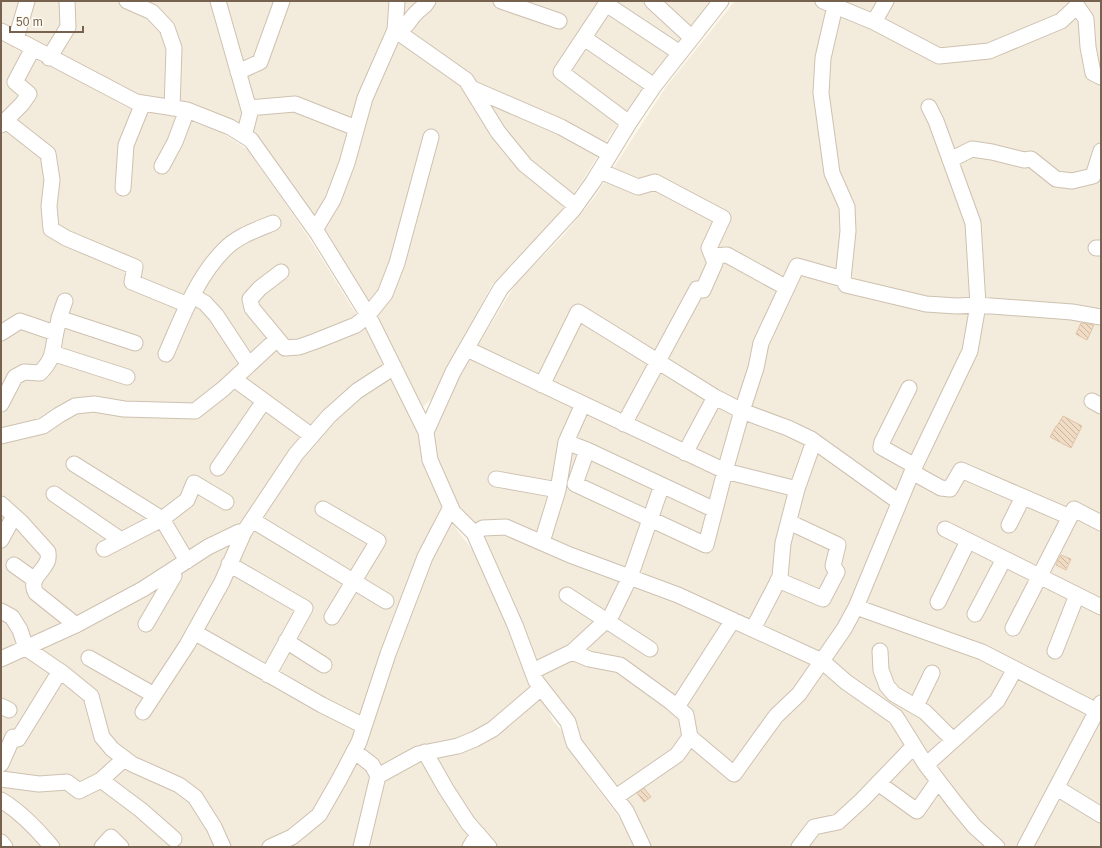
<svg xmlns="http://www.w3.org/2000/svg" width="1102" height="848" viewBox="0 0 1102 848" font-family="Arial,sans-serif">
<defs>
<pattern id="building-back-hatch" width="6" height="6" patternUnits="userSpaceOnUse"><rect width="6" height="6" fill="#f0dbc5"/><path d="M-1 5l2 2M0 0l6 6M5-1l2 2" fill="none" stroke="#c7b5a2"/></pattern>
</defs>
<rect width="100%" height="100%" fill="#fcf8ec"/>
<!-- residential -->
<path fill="#f3ebdb" d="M1,1H713L610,135L583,180L542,237L492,284L434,397L422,407L378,324L242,124L180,102L146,99L1,25Z
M735,1H1101V847H638L629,825L578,754L480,554L456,521L431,441L440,407L517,282L564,235L594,198L666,87Z
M1,37L126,107L166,113L221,132L251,152L312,243L372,340L419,434L425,470L457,530L474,552L553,721L568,738L585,772L627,828L633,847H1Z"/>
<!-- building -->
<path fill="url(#building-back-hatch)" stroke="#e2c4a6" d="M1081,323L1094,325L1087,340L1076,334Z
M1063,416L1082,426L1071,448L1050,437L1056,426H1057Z
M1061,555L1071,559L1066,570L1056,565Z
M644,788L651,797L644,802L637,793Z"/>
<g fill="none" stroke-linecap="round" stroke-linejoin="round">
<!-- minor casing -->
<g stroke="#cec1b1" stroke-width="17">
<path id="minor" d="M127,1L152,12L167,28L174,48L172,108
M218,1L250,113L244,136
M501,1L559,21
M652,1L692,38
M823,1L874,22L886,1
M835,6L823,58L821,93L832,173L847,207L848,231L843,279
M874,22L939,56L989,51L1061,21L1077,6L1086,19L1088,47L1093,73L1101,77
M395,30L466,80L498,132L525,165L576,206
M395,30C412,25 406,22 417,12C422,7 424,8 428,1
M1,31L136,102L187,110L230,127L251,140L318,234L368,315L426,432L430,460L453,512L474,533L515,625L536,681L568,722L574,743L626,811L643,847
M584,38L654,86
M16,39L27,1
M49,58L68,27L67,1
M238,72L260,62L282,1
M471,88L561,127L610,154
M249,108L295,104L356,128
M6,121L48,154L52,180L49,206L51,229L66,238L135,267L132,282L188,305
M629,123L561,72L606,4L680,53
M1,125L22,104L29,94L15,82L33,48
M950,160L972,149L992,152L1024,160L1031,159L1056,179L1072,181L1093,176L1101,151
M162,166L175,142L187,110
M600,171L638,187L655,182L723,218L709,248L715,263L703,290L697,289L624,424
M123,188L126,145L143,103
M315,230L333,200L347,163L365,98L395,30L397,1
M1096,248H1101
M713,256L727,255L787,288
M281,272L260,288L250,299L252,308L285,348L299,347L316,341L356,325L368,315L385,294L397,263L431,137
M193,296L205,303L216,315L249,365
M59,318L135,343
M1,333L20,321L55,333
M467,349L725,471L797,489
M52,353L127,377
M166,354C182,318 196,278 224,250C237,236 256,230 273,223
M234,379L312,436
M542,385L578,312L625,341L715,397L742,411L788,428L811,439L899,502
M909,388L882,442L881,447L915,466
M1092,401L1101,406
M1,404L15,377L24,372L40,373C55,357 52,351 56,332C58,321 61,311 65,301
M583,404L566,442L587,450L715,510
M426,432L453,372L501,288L573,210L593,182L629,123L654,86L721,1
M1,436L43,426L59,415L75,406L94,404L124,409L195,411L223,389L277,339
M587,450L575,484L706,545L725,471L742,411L756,368L761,343L797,266L843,279L846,285L926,304L957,306L978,305L1072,312L1101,317
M685,453L715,397
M74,464L162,519L187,561
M218,468L264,401
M912,472L941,488L950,489L961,470L1070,517
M496,479L558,490
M54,494L121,540
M1,504L21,522L48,552C48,555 49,559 47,562C42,573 28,580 36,593L76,625
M323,509L378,541L332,617
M252,520L386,601
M1009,525L1023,497
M945,529L1101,607
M474,533L483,528L506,527L570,555L678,595L822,661L846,682L896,717L926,765L956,804L974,826L997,847
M1,540L14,516
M542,542L558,490L566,442
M104,549L162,519L187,500L194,483L226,502
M229,564L305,608L268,675
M14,565L35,580
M778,580L823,599L837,572L833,566L838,545L789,522
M567,595L650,649
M938,602L968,541
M856,607L982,652L1097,711
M1,611L12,617L20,630L26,648L64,674L91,696L102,737L112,749L132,764L179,785L195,797L214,827L223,847
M975,614L1004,559
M146,624L174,576L172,570
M1013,628L1074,509L1101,523
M753,629L780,577L783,543L797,489L814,441
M194,632L322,705L364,726
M286,641L324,665
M880,651L881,670L887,686L894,694L925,712L953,740
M1055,651L1077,595
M572,652L589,659L620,665L671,702L686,715L690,737L677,755L616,797
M89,658L154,695
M1,659L76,625L143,589L208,547L239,532H244
M533,671L572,652L611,616L630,577L662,485
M1,706L9,710
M916,706L932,673
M677,707L733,620
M143,712L187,645L222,582L244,532L296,454L329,416L357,391L394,367
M690,737L734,774L776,716L799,694L844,629L856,607L912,472L970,351L978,305L973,223L936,121L929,107
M354,751L372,765L378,776L361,847
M425,752L446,789L468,823L489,847
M1,764L13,737L18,739L60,671
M926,765L997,701L1015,669
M378,776L418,754L458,746L475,739L493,729L541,688
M1,779L39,784L67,782L79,791L101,780L124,759
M101,780L141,810L174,839
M878,783L917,811L938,781
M1057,788L1101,815
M1,800C21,812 37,829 52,847
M1,842L5,847
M102,847L111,837L121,847
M270,847L292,837L319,815L339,780L359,742L388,654L425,557L451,507
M470,847L478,834
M799,847L814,827L838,822L862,800L913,747
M1025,847L1101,703"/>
</g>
<!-- minor -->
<use href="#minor" stroke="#fff" stroke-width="15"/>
</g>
<!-- border -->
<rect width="1102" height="848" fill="none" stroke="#77624f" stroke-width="4"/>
<!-- scale -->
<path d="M10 26v6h73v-6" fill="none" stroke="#77624f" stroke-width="2"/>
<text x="16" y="26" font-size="12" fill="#77624f" stroke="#fefbf3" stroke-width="3" paint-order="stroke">50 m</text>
</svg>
